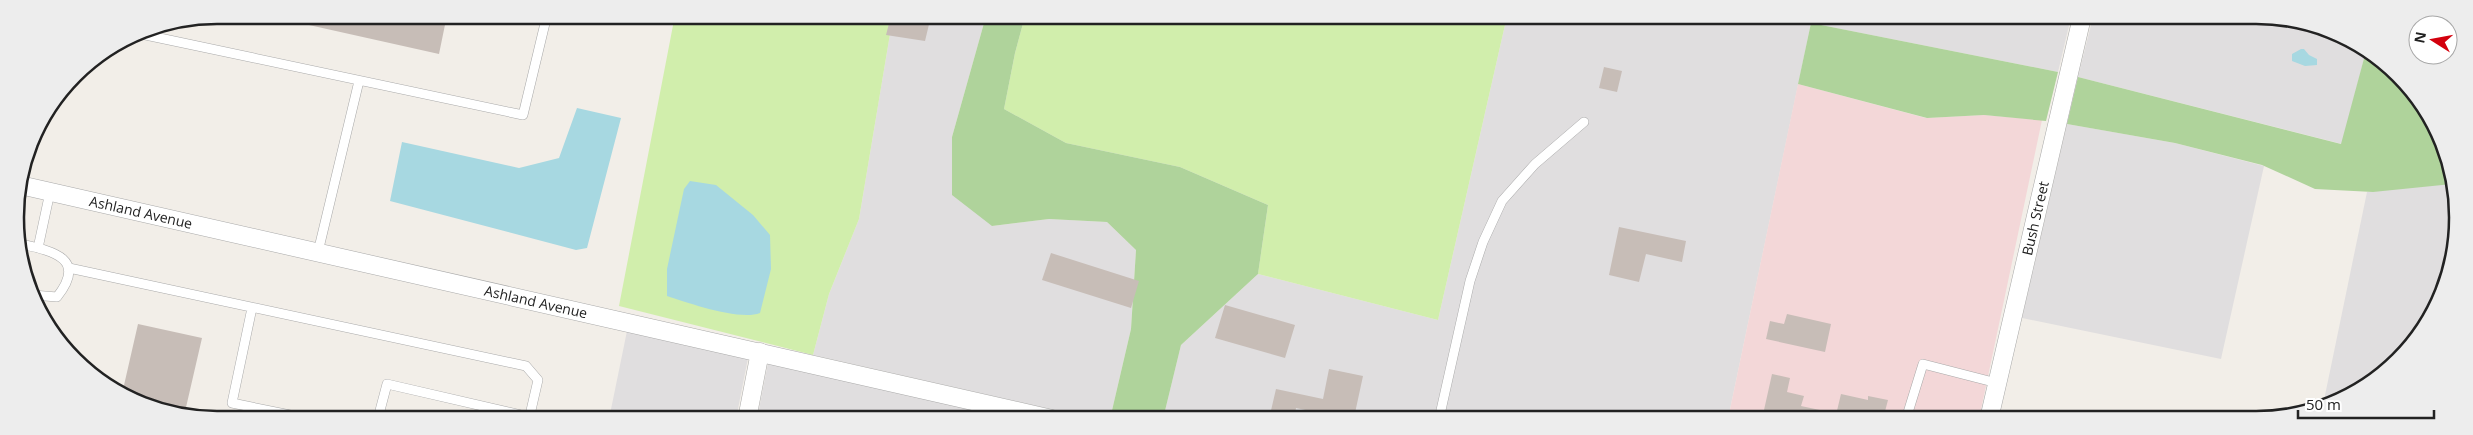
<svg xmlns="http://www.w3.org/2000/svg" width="2473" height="435" viewBox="0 0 2473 435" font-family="'Open Sans',sans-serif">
<rect width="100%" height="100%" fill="#f2eee8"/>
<!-- residential -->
<path fill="#e0dedf" d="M893,16H986L952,137L992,226L1049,219L1107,222L1136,250L1131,329L1110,419H1094L813,355L829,294L859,219Z
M1507,16H1932L1945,19L1946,16L2071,17L2058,72L1811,23L1728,419H1163L1181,345L1258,274L1438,320Z
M2093,17H2282L2356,42L2366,51L2342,144L2078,77Z
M2067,124L2175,143L2264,166L2221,359L2022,318Z
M2439,184H2452L2456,244L2437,307L2398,361L2345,399L2323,405L2367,192Z
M627,331L748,358L736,419H609Z
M768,363L996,415L995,419H757Z"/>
<!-- commercial -->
<path fill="#f3d7d8" d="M1798,84L1926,118L1984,115L2042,120L1979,419H1728Z"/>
<!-- grass -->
<path fill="#d1eeac" d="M675,15L893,16L859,219L829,294L813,355L619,306Z
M1025,16H1507L1438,320L1258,274L1268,205L1180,167L1066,143L1004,109L1015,53Z"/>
<!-- forest -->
<path fill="#afd39b" d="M986,16H1025L1015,53L1004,109L1066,143L1180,167L1268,205L1258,274L1181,345L1163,419H1110L1131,329L1136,250L1107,222L1049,219L992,226L952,195V137Z
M1811,23L2058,72L2046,121L1984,115L1927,118L1798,84Z
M2366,51L2416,94L2451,165L2452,184L2373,192L2315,189L2262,165L2175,143L2067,124L2078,77L2341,144Z"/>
<!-- water -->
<path fill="#a7d8e1" d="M2301,49H2304L2309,55L2317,59V65L2305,66L2292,61V54Z
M577,108L621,118L587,248L576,250L390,201L402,142L519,168L559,158Z
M690,181L716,185L753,215L770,235L771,269L760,313C739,321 689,303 667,296V269L684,189Z"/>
<!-- building -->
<path fill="#c7bdb7" d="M292,15H447L439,54L291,21Z
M891,16H931L925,41L886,35Z
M1604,67L1622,71L1617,92L1599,88Z
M1619,227L1686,241L1682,262L1646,254L1639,282L1609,275Z
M1051,253L1139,281L1131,308L1042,280Z
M1225,305L1295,325L1285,358L1215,338Z
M1787,314L1831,324L1825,352L1766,339L1770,321L1784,324Z
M138,324L202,338L184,416L128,399L122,394Z
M1329,369L1363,376L1355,413L1345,411L1343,418L1296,408L1294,419H1269L1276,389L1323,399Z
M1772,374L1790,378L1787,392L1804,396L1801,406L1834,413L1833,419H1762Z
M1841,394L1868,400V396L1888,400L1883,419H1835Z"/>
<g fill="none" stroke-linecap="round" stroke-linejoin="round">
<!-- service casing -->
<g stroke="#a9a9a9" stroke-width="10">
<path id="service" d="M136,33L523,115L547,15
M21,244C52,251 88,258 57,297L33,295
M38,248L50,192
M318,252L359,81
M69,268L526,366L538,380L529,419
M252,308L232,403L305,418
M378,418L387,384L530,417
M1439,419L1470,281L1483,242L1502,201L1535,164L1584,122
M1906,419L1923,364L1997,383"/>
</g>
<!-- minor casing -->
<g stroke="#a9a9a9" stroke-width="19">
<g id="minor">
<path id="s1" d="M20,185L1052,419"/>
<path d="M747,419L760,352"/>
<path id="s2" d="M1989,419L2082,17"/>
</g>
</g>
<!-- service -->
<use href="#service" stroke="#fff" stroke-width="9"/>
<!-- minor -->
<use href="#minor" stroke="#fff" stroke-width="18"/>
</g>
<g text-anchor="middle" stroke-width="4.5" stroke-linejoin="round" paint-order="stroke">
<!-- street labels -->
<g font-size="14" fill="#222" stroke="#fff">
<text dy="5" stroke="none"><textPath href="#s1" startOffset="124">Ashland Avenue</textPath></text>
<text dy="5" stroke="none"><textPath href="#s2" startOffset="206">Bush Street</textPath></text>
<text dy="5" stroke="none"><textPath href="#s1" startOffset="529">Ashland Avenue</textPath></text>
</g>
</g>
<!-- crop -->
<path d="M0 0H2473V435H0ZM217 24H2256A193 193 0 0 1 2449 217V218A193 193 0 0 1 2256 411H217A193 193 0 0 1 24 218V217A193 193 0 0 1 217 24Z" fill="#ededed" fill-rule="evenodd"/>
<path fill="none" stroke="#222" stroke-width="2.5" d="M217 24H2256A193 193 0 0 1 2449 217V218A193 193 0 0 1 2256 411H217A193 193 0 0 1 24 218V217A193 193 0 0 1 217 24Z"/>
<!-- north arrow -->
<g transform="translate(2433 40) rotate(281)"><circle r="24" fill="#ffffff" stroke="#a7a7a7"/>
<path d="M0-4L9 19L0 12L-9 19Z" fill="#d3000d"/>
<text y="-8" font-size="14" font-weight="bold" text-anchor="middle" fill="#222222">N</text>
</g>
<!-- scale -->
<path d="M2298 410v8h136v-8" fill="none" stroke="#222222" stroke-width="2.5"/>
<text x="2306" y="410" font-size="15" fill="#222222" stroke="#ffffff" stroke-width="4" paint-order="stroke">50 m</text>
</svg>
